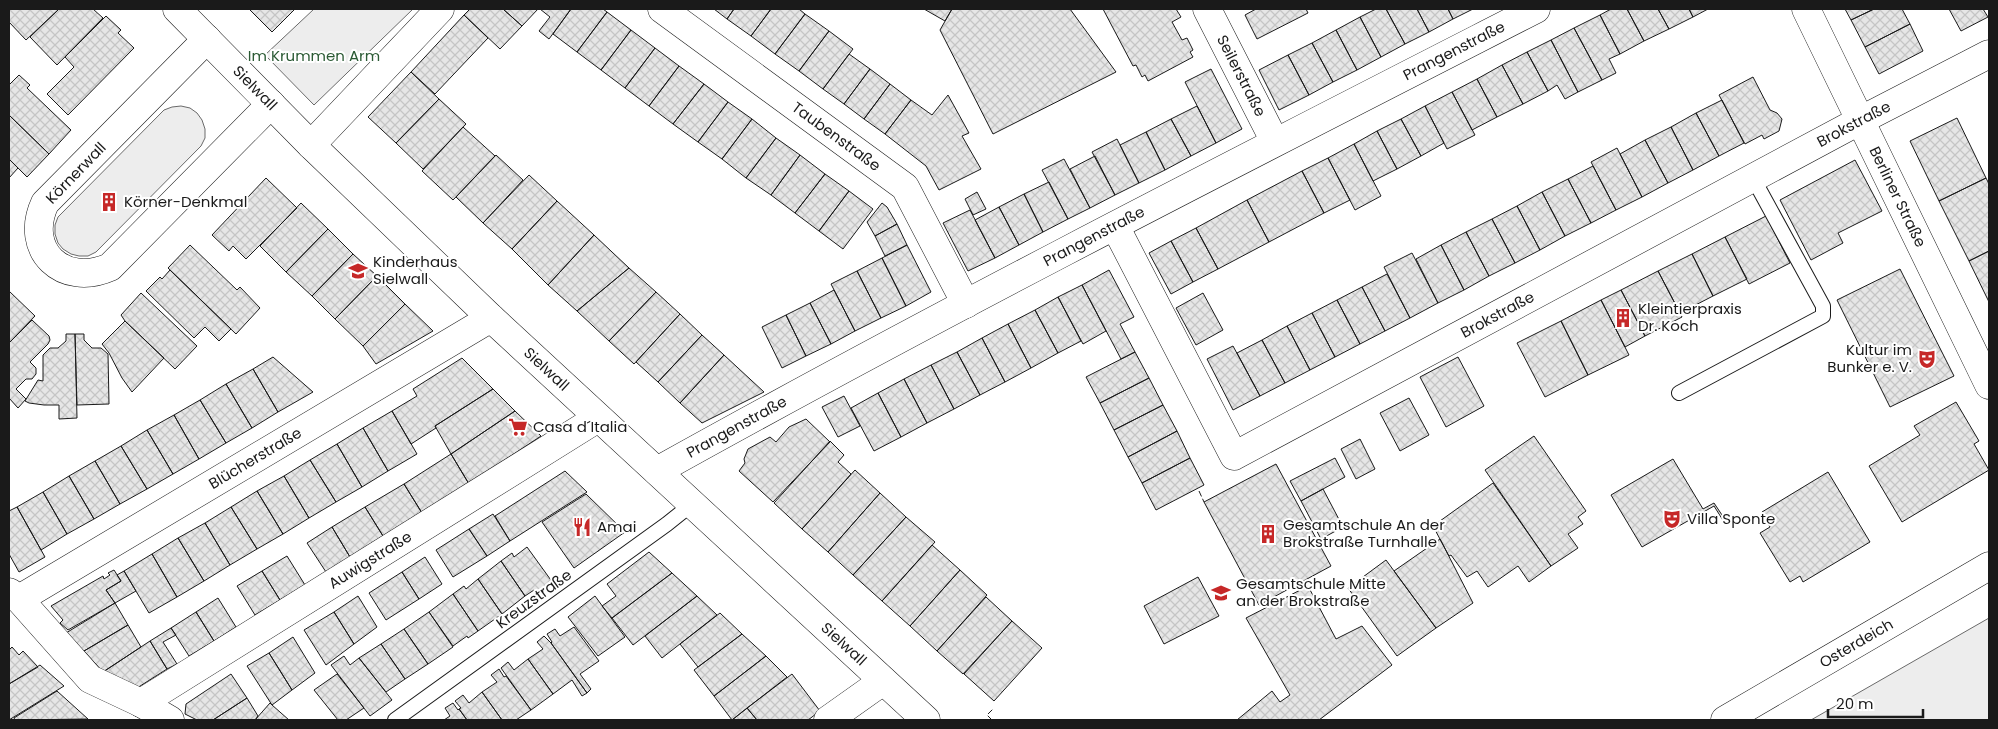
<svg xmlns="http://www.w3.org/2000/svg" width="1998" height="729" viewBox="0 0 1998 729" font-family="Poppins,sans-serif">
<defs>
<pattern id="building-cross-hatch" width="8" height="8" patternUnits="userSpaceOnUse" patternTransform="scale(1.25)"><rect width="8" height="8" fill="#e6e6e6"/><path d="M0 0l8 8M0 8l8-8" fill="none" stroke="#c5c5c5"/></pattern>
</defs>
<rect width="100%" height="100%" fill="#fff"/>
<!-- built -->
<path fill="#ededed" stroke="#6a6a6a" d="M314,9H413L314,105L265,55Z
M181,106L190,108L197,113L202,120L205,129V138L201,146L96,252L88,256H79L71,254L63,249L58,243L55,234V225L58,217L164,110L172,107Z
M1989,618V720H1811Z"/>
<!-- building -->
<path fill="url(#building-cross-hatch)" stroke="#1a1a1a" d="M9,9H59L26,40L9,22Z
M59,9H93L103,18L57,65L30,37Z
M249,9H295L272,32Z
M470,9H503L522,26L500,49L464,15Z
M503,9H538L522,26Z
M540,9H571L549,39L539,31L550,17Z
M571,9H603L607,12L577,52L553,34Z
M714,9H734L727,19Z
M734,9H771L751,36L727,19Z
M771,9H799L805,14L775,54L751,36Z
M924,9H952L945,21Z
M952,9H1070L1116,72L993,134L940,30Z
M1103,9H1176L1181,17L1172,22L1182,40L1187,38L1193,50L1190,52L1193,57L1148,81L1145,75L1142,77L1136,65L1133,66Z
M1256,9H1306L1308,13L1257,39L1245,15Z
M1376,9H1386L1405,44L1381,57L1360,17Z
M1386,9H1417L1429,32L1405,44Z
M1417,9H1448L1453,19L1429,32Z
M1448,9H1473L1453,19Z
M1611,9H1627L1644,41L1620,54L1600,15Z
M1627,9H1658L1669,29L1644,41Z
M1658,9H1689L1693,17L1669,29Z
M1689,9H1708L1693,17Z
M1845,9H1874L1851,20Z
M1874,9H1902L1910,24L1865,47L1851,20Z
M1949,9H1983L1988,17L1961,31Z
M607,12L631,30L601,70L577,52Z
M805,14L829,31L799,71L775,54Z
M464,15L488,38L435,94L411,72Z
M1600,15L1620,54L1609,59L1616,73L1602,80L1574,28Z
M106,16L121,30L118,33L134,48L68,115L47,94L74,67L65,57Z
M1360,17L1381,57L1357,70L1336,30Z
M1910,24L1923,51L1879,74L1865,47Z
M1574,28L1602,80L1578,92L1551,40Z
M631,30L655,48L625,88L601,70Z
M1336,30L1357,70L1333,82L1312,43Z
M829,31L853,49L823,89L799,71Z
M1551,40L1578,92L1565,99L1557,85L1548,91L1527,52Z
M1312,43L1333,82L1309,95L1288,55Z
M655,48L679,66L649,106L625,88Z
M1527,52L1548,91L1523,104L1502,65Z
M849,54L870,69L844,104L823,89Z
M1288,55L1309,95L1279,110L1259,70Z
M1502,65L1523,104L1497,117L1477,79Z
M679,66L704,84L673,124L649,106Z
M870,69L890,84L864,119L844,104Z
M1211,69L1242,129L1216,143L1185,82Z
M411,72L439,99L396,143L368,117Z
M19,75L30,85L27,88L71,130L49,154L9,115V85Z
M1753,77L1770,110L1777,113L1782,119L1779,131L1764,139L1762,135L1745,144L1719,95Z
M1477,79L1497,117L1472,130L1452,92Z
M704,84L728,102L698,142L673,124Z
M890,84L911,100L885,134L864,119Z
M1452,92L1475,135L1447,149L1425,106Z
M948,95L969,133L962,136L981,169L939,190L926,166L885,134L911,100L932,115Z
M439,99L466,124L423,169L396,143Z
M1722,100L1744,143L1719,156L1696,113Z
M728,102L752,119L722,159L698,142Z
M1197,106L1216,143L1191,156L1171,119Z
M1425,106L1444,143L1421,156L1401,119Z
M1696,113L1719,156L1693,170L1671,127Z
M9,115L49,154L27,177L9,159Z
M1957,118L1986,178L1939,201L1910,141Z
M752,119L776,138L746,178L722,159Z
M1171,119L1191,156L1165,170L1146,132Z
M1401,119L1421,156L1397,169L1377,131Z
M463,127L495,156L453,200L422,171Z
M1671,127L1693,170L1668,183L1645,140Z
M1377,131L1397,169L1373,181L1354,144Z
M1146,132L1165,170L1139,183L1120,145Z
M776,138L800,155L771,195L746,178Z
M1117,139L1139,183L1115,195L1092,152Z
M1645,140L1668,183L1642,197L1620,154Z
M1354,144L1381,196L1355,210L1328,158Z
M1617,148L1642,197L1616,210L1591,162Z
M496,155L523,180L483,223L456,197Z
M800,155L825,174L795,213L771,195Z
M1095,156L1115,195L1090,208L1070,169Z
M1328,158L1350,200L1324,213L1302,171Z
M9,159L18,168L9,178Z
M1064,159L1090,208L1068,219L1042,170Z
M1855,160L1882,211L1838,233L1843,243L1811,260L1780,200Z
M1593,166L1616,210L1591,223L1568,179Z
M1302,171L1324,213L1269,242L1247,200Z
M825,174L849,191L819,231L795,213Z
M529,175L557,201L512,249L483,223Z
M266,178L297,208L246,259L233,246L229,251L212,235Z
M1986,178L1989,184V251L1969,261L1939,201Z
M1568,179L1591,223L1565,236L1542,192Z
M1049,182L1068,219L1043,232L1024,194Z
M849,191L873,209L843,249L819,231Z
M977,192L986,209L973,215L965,199Z
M1542,192L1565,236L1540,250L1517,206Z
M1024,194L1043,232L1019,245L999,207Z
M1247,200L1269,242L1218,269L1196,228Z
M557,201L594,235L548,285L512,249Z
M301,203L328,229L286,272L260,246Z
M882,203L887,207L897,224L875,236L867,222Z
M1517,206L1540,250L1515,263L1492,219Z
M999,207L1019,245L995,258L975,220Z
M970,210L995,258L968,271L943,223Z
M1766,216L1790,263L1749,284L1725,237Z
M1492,219L1515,263L1489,276L1466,232Z
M897,224L907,245L885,256L875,236Z
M1196,228L1218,269L1193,282L1171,241Z
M328,229L353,254L312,296L286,272Z
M1466,232L1489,276L1464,290L1441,245Z
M594,235L629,268L577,311L548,285Z
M1725,237L1747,279L1713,296L1692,254Z
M1171,241L1193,282L1171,294L1149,253Z
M190,245L237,290L240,287L260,308L236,334L168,268Z
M907,245L931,292L906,306L882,258Z
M1441,245L1464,290L1438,303L1416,259Z
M1989,251V302L1969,261Z
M1412,253L1438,303L1410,318L1384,267Z
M353,254L377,276L335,319L312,296Z
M1692,254L1713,296L1680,313L1658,271Z
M882,258L906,306L881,318L857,271Z
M629,268L656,292L609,341L577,311Z
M1900,269L1954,376L1890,407L1837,300Z
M170,270L231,329L219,341L205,327L194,338L146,291L160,277L162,279Z
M1109,270L1134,317L1120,324L1135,352L1121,359L1082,285Z
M857,271L881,318L855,331L831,284Z
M1658,271L1682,317L1645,336L1621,290Z
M1387,274L1410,318L1385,331L1362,287Z
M377,276L405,304L363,346L335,319Z
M1082,285L1106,331L1083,344L1058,297Z
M1362,287L1385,331L1360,344L1337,300Z
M834,290L855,331L831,344L810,303Z
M1621,290L1645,336L1625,347L1601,300Z
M9,291L35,316L9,343Z
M656,292L680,314L634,364L609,341Z
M141,293L197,346L175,369L125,321L121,315Z
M1203,293L1223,330L1196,345L1176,308Z
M1058,297L1081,341L1058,353L1035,310Z
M1337,300L1360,344L1335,357L1312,313Z
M1601,300L1629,355L1588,375L1561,321Z
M810,303L831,344L806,356L786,315Z
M405,304L433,331L376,364L363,346Z
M1035,310L1058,353L1031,368L1008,324Z
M1312,313L1335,357L1310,370L1287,326Z
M680,314L702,335L658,382L636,362Z
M786,315L806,356L782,368L762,327Z
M32,320L49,336L50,340L48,344L30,362L36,368V374L32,379H26L16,389L26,399L18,408L9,398V343Z
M125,321L164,358L132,392L122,378L109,353L102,344Z
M1561,321L1588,375L1545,397L1517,343Z
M1008,324L1031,368L1005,382L982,338Z
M1287,326L1310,370L1285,383L1262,340Z
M66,334H75L77,418L59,419V405H44L29,403L25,401L38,380L43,381V355L50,348H58L66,341Z
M75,334H84V340L92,348H101L108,354L109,404L77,405Z
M702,335L724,355L680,403L658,382Z
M982,338L1005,382L980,395L957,352Z
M1262,340L1285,383L1260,396L1237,353Z
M1233,346L1260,396L1233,410L1207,359Z
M957,352L980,395L954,409L931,365Z
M1135,352L1149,378L1100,403L1086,377Z
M724,355L764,392L702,423L680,403Z
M273,357L313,392L278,412L253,369Z
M1458,357L1484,406L1446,427L1420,377Z
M462,358L493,389L435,426L436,428L411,444L392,411L417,396L413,389Z
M931,365L954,409L927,423L904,379Z
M253,369L278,412L252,428L226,384Z
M1149,378L1163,405L1114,430L1100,403Z
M904,379L927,423L901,437L878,393Z
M226,384L252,428L226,443L200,400Z
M493,389L515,411L451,454L435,426Z
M878,393L901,437L874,451L851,408Z
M844,396L860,426L838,437L822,407Z
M1409,398L1429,435L1400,451L1380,413Z
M200,400L226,443L199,459L174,415Z
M1956,402L1979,441L1974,444L1989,470L1902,522L1869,466L1920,435L1914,426Z
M1163,405L1177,431L1128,457L1114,430Z
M392,411L417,454L388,471L363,428Z
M515,411L541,436L469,484L451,454Z
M174,415L199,459L173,474L147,430Z
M806,419L830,442L773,502L739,471L745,463L744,459L748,449L770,437L776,442L789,427Z
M363,428L388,471L362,487L337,444Z
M147,430L173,474L147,489L121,446Z
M1177,431L1190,458L1142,483L1128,457Z
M1534,436L1586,511L1578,517L1583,524L1568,534L1578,548L1551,566L1485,470Z
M1360,439L1375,469L1356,479L1341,449Z
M830,441L844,455L838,462L851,474L802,529L774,503Z
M337,444L362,487L336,502L310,460Z
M121,446L147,489L120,504L95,461Z
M451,454L469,484L422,513L404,484Z
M1190,458L1204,485L1156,510L1142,483Z
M1335,458L1345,477L1301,501L1290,481Z
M1673,459L1703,509L1714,503L1726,521L1724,522L1714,506L1642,547L1611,495Z
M310,460L336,502L309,518L284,476Z
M95,461L120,504L94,519L69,476Z
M1276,464L1331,566L1259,605L1204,502Z
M855,470L880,493L828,552L802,529Z
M565,471L587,492L510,541L495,516Z
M1828,472L1870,542L1803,582L1800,576L1790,582L1760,533L1770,527L1762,512Z
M69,476L94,519L67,534L43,492Z
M284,476L309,518L283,534L257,491Z
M1493,483L1551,566L1529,582L1518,566L1488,587L1477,571L1467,577L1451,555L1449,556L1433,526Z
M404,484L422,513L383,536L365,507Z
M1323,489L1343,527L1321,539L1301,501Z
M257,491L283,534L257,549L231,507Z
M43,492L67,534L41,550L17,507Z
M880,493L906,517L853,575L828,552Z
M586,494L625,532L574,568L542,522Z
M17,507L45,557L19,572L9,554V511Z
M231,507L257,549L230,565L205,523Z
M365,507L383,536L350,557L332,527Z
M493,514L510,541L487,556L469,529Z
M906,517L935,542L882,601L853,575Z
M205,523L230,565L204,581L178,538Z
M332,527L350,557L326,572L307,543Z
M469,529L487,556L453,577L436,550Z
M178,538L204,581L177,597L152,554Z
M1440,539L1473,603L1436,628L1394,571Z
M932,545L960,570L910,626L882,601Z
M527,547L553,583L537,595L534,590L525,596L501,561L512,553L514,557Z
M649,552L672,573L612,618L602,606L616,596L607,584Z
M152,554L177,597L149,613L124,571Z
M287,556L305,585L280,600L262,571Z
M425,557L442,584L419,599L402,572Z
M1386,560L1436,628L1397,656L1348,588Z
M501,561L525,596L502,614L478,579Z
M114,570L121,581L106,590L115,603L68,630L60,623L63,620L51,606L103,576L104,579L110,575L108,573Z
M960,570L987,595L937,651L910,626Z
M124,571L136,591L115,603L106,590L121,581L117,575Z
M262,571L280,600L255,615L237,586Z
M402,572L419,599L386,620L369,593Z
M672,573L697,596L633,645L612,618Z
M1198,577L1219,616L1164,644L1144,606Z
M478,579L502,614L478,631L453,594L464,586L466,589Z
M1308,586L1336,639L1362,626L1392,665L1319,720H1237L1272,691L1280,702L1290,695L1246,618Z
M453,594L478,631L468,638L467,636L453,646L429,612Z
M358,596L377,627L354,644L334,612Z
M595,596L625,637L598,656L568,617Z
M697,596L717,615L662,658L645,636Z
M986,597L1012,621L963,674L937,651Z
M218,598L236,627L214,641L196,612Z
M115,603L128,625L84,651L66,633Z
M196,612L214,641L189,656L171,628Z
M334,612L354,644L326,665L304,630Z
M429,612L453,647L428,664L404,629Z
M720,613L742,634L698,667L680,644Z
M1012,621L1042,648L994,701L964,674Z
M128,625L141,647L103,672L84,651Z
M574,627L599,661L580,674L591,689L587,693L551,643L552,642L547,634L555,629L560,636Z
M171,628L176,635L163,642L177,664L167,669L150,641Z
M404,629L428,664L405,679L381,644Z
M742,634L766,656L714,696L694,670Z
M544,636L551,643L587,693L582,696L572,680L553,694L528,659L543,649L537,642Z
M293,637L315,673L292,690L269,653Z
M150,641L167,669L137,688L103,672Z
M381,644L405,679L386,692L359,658Z
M12,647L19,655L23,651L38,667L9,684V650Z
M269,653L292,690L272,705L247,666Z
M344,656L350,665L359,658L392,700L370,716L331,665Z
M766,656L787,677L732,720L714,696Z
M528,659L553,694L531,710L501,668L508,662L514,670Z
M40,665L64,686L9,720V684Z
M499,669L504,677L506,676L531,710L516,720H502L482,692L497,682L491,675Z
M231,674L247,698L213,720H197L185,714L186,704Z
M337,674L364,708L346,720H338L314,690Z
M792,674L820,711L808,720H757L747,708Z
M57,691L88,719L15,720L14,718Z
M482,692L502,720H467L459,709L461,708L455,701L463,695L469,703Z
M247,698L258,716L255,720H213Z
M270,703L272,705L289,720H255Z
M453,703L458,710L459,709L467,720H444L450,716L445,708Z
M747,708L757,720H732Z"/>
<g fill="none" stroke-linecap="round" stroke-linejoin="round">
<!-- service casing -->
<g stroke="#1a1a1a" stroke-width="16">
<path id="service" d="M1679,393L1823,316V306L1753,178
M395,720L667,524L692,504"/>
</g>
<!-- minor casing -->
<g stroke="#1a1a1a" stroke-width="29">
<g id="minor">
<path id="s1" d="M662,9L905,187L966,304"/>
<path id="s2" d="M1207,9L1275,142"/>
<path id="s3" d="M1806,9L1989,385"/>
<path d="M207,39L45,203C23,250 63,288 110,267L271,104"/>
<path d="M311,145L440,9"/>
<path id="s4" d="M1115,226L1234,456L1861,120L1989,54"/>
<path id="s5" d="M657,471C946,310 1241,160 1536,9"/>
<path d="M9,592L19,599L90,679L141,703L170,720"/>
<path id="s6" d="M19,599L491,318"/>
<path id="s7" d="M141,703L598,418"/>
<path d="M828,720L883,681"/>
</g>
</g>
<!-- tertiary casing -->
<g stroke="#1a1a1a" stroke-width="29">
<g id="tertiary">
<path id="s8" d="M177,9L311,145L491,318L926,720"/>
</g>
</g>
<!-- primary casing -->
<g stroke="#1a1a1a" stroke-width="29">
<g id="primary">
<path id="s9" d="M1725,720L1989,566"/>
</g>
</g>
<!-- service -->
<use href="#service" stroke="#fff" stroke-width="14"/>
<!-- minor -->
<use href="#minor" stroke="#fff" stroke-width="28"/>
<!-- tertiary -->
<use href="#tertiary" stroke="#fff" stroke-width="28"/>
<!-- primary -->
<use href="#primary" stroke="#fff" stroke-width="28"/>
<!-- fence -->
<path stroke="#1a1a1a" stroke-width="1" stroke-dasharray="6 2.5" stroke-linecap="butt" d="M1199,491L1204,502
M992,720L987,715L993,709"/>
</g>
<!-- icons -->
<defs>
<g id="building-bare" transform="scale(1.5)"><path d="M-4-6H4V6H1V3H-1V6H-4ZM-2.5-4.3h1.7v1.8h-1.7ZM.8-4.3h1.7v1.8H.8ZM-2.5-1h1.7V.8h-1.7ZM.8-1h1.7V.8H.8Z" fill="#c62828" stroke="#fff" stroke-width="2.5" paint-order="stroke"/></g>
<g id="school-bare" transform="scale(1.5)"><path d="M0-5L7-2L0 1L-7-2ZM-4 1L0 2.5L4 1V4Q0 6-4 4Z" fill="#c62828" stroke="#fff" stroke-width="2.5" paint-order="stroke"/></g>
<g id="theatre-bare" transform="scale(1.5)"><path d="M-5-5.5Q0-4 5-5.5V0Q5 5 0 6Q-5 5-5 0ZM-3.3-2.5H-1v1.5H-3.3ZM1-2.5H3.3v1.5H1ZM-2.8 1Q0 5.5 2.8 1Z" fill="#c62828" stroke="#fff" stroke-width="2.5" paint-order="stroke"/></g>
<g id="supermarket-bare" transform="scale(1.5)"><path d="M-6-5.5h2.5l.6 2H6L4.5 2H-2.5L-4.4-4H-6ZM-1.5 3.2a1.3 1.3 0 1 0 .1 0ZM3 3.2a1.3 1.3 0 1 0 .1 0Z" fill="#c62828" stroke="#fff" stroke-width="2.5" paint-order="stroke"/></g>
<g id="restaurant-bare" transform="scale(1.5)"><path d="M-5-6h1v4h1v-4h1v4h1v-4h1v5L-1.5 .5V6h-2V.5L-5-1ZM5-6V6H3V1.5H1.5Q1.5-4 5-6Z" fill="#c62828" stroke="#fff" stroke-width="2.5" paint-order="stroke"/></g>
</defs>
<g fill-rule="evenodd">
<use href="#building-bare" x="109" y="202"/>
<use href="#school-bare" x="358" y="271"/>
<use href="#building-bare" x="1623" y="318"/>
<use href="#theatre-bare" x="1927" y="359"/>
<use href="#supermarket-bare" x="518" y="427"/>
<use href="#theatre-bare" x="1672" y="519"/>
<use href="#restaurant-bare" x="582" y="527"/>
<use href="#building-bare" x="1268" y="534"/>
<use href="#school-bare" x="1221" y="593"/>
</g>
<g text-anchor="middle" stroke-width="4" stroke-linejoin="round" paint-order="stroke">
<!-- street labels -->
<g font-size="15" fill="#1a1a1a" stroke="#fff">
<text dy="5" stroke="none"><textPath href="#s5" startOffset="901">Prangenstraße</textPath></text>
<text dy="5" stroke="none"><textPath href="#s2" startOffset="75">Seilerstraße</textPath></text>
<text dy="5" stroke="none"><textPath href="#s8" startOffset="111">Sielwall</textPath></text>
<text dy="5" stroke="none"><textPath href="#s4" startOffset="962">Brokstraße</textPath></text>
<text dy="5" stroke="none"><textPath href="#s1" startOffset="216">Taubenstraße</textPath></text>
<text transform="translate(76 173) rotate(-46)" y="5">Körnerwall</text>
<text dy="5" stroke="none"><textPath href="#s3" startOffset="209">Berliner Straße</textPath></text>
<text dy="5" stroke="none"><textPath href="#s5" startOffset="496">Prangenstraße</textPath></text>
<text dy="5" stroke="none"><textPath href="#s4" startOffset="558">Brokstraße</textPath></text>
<text dy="5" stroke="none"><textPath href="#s8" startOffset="516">Sielwall</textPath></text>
<text dy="5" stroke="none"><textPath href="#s5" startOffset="91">Prangenstraße</textPath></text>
<text dy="5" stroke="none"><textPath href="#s6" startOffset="275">Blücherstraße</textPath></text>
<text dy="5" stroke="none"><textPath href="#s7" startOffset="270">Auwigstraße</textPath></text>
<text transform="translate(534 599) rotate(-36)" y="5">Kreuzstraße</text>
<text dy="5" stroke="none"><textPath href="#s9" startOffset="152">Osterdeich</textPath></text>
<text dy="5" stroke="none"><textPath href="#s8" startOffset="921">Sielwall</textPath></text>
</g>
<!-- park labels -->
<g font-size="15" fill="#2b5a34" stroke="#fff">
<text x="314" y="61">Im Krummen Arm</text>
</g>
<!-- poi labels -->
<g font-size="15" fill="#1a1a1a" stroke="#fff" text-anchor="start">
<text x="124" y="207">Körner-Denkmal</text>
<text x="373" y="267">Kinderhaus<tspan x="373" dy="17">Sielwall</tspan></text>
<text x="1638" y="314">Kleintierpraxis<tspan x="1638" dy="17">Dr. Koch</tspan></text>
<text x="1912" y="355" text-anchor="end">Kultur im<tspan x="1912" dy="17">Bunker e. V.</tspan></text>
<text x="533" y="432">Casa d´Italia</text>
<text x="1687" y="524">Villa Sponte</text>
<text x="1283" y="530">Gesamtschule An der<tspan x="1283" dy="17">Brokstraße Turnhalle</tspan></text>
<text x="597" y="532">Amai</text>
<text x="1236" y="589">Gesamtschule Mitte<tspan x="1236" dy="17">an der Brokstraße</tspan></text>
</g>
</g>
<!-- border -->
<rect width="1998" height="729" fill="none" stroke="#1a1a1a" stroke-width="20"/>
<!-- scale -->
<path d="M1828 709v8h95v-8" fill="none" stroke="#1a1a1a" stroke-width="2.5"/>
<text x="1836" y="709" font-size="15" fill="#1a1a1a" stroke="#ffffff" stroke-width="4" paint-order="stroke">20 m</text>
</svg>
